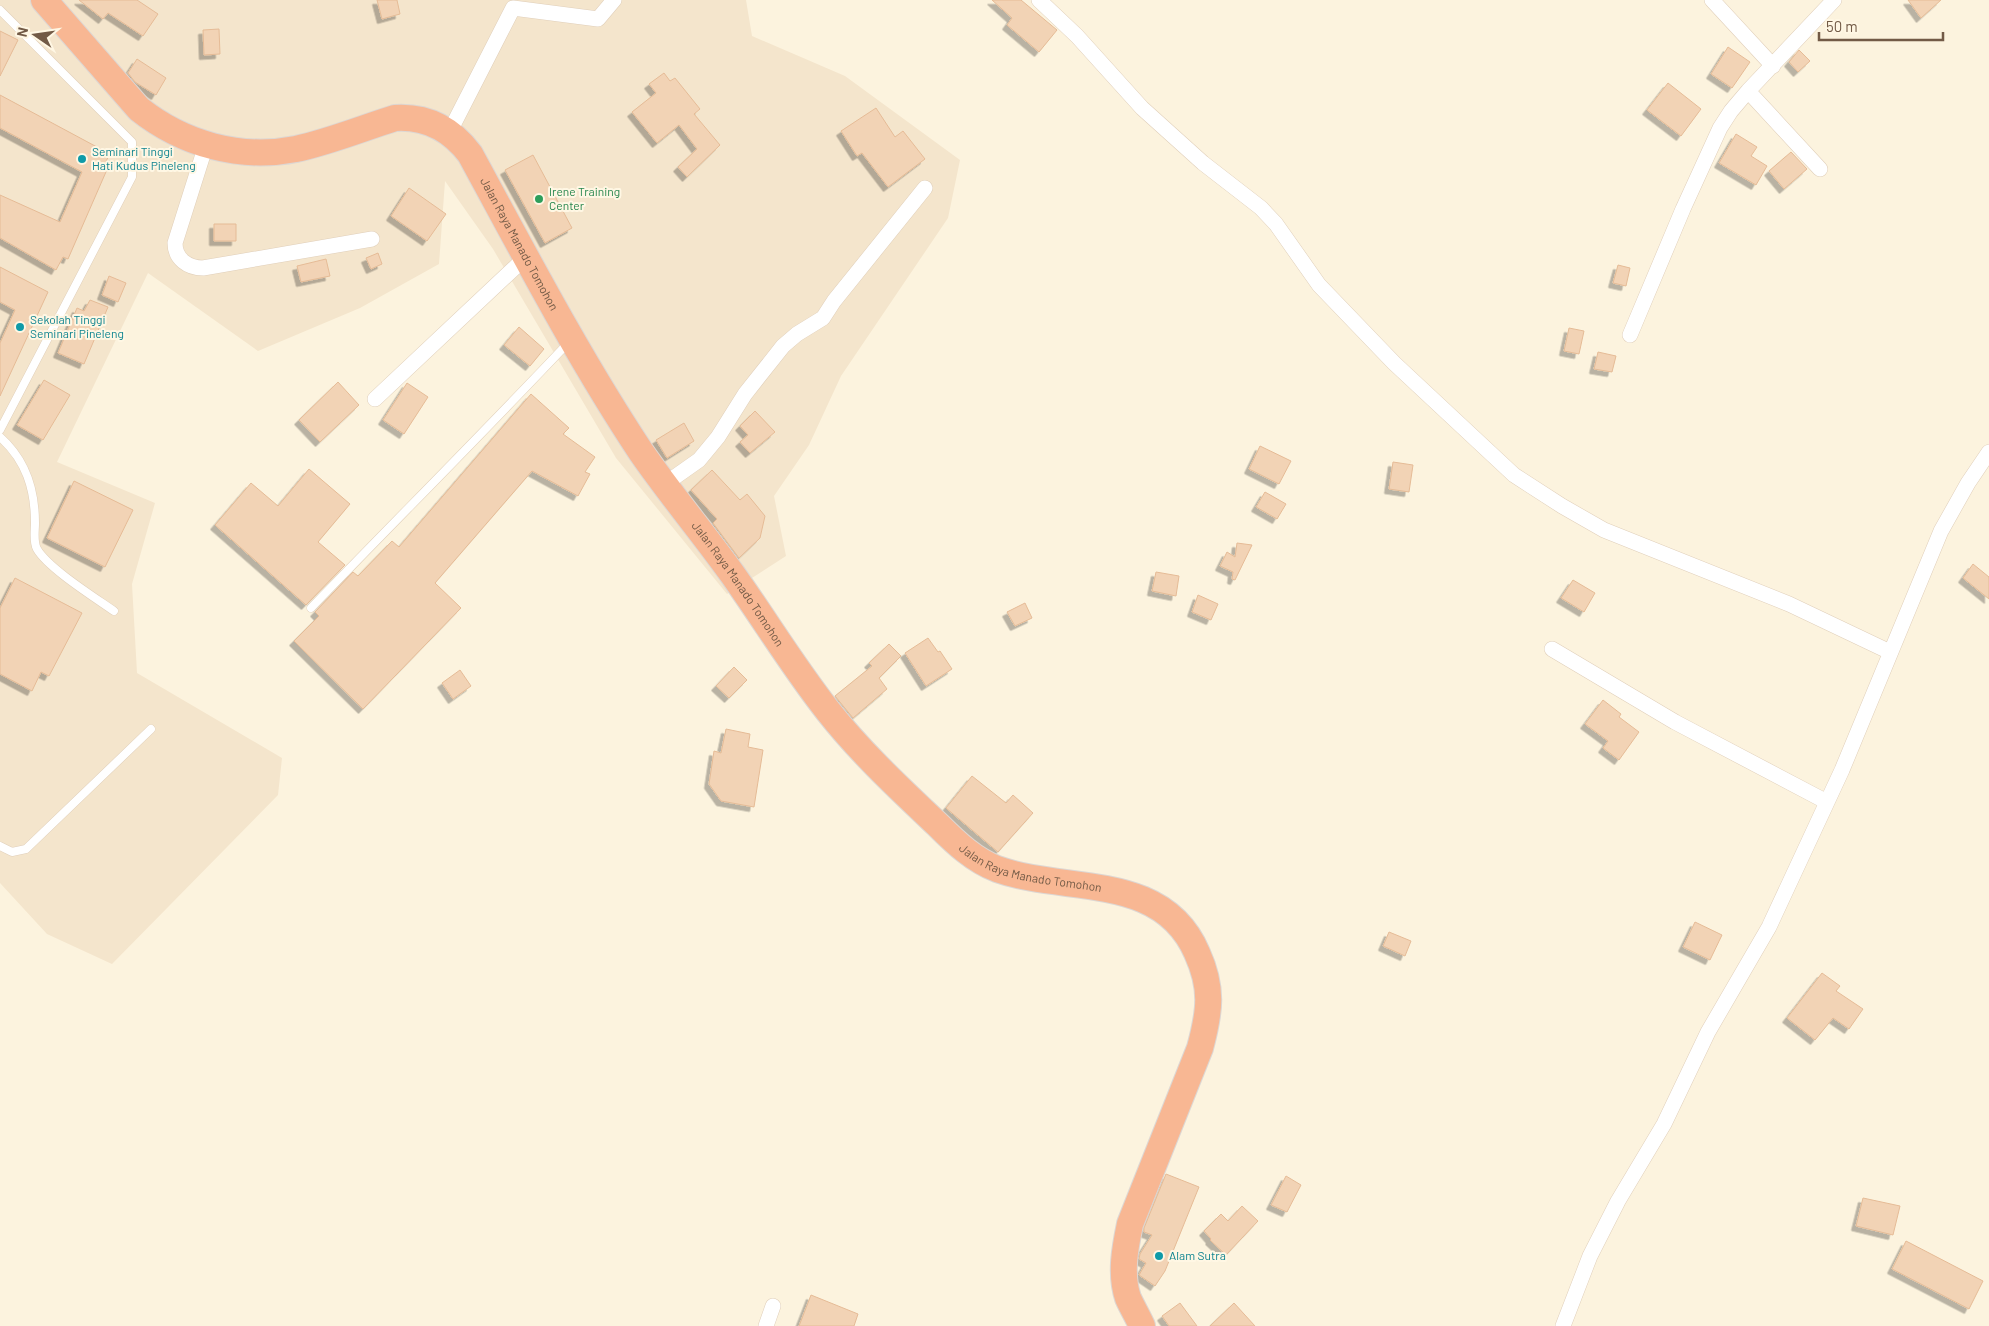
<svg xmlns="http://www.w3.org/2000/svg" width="1989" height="1326" viewBox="0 0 1989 1326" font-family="Barlow,sans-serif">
<defs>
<filter id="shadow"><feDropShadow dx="-4.5" dy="4.5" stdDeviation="0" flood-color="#0004"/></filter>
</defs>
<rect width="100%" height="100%" fill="#fcf3de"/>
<!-- residential -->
<path fill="#f4e5cc" d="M0,0H746L752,36L845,76L960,160L948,218L841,376L809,445L774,496L786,556L727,594L616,458L493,249L445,181L439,264L360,308L258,351L148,273L57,462L155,503L132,584L137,673L282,758L278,795L112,964L47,934L0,883Z"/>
<!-- building -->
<path fill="#f2d3b5" stroke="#e5bb96" filter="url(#shadow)" d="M79,0H137L158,14L143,36L108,13L103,19Z
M377,0H397L400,14L382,19Z
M992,0H1021L1057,30L1039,52L1007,25L1012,18Z
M1908,0H1941L1921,18Z
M219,29L220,54L204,55L203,30Z
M0,31L18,40L0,76Z
M1728,47L1750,62L1732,88L1711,74Z
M1799,50L1810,61L1798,72L1789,62Z
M137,59L166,78L156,95L135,82L128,73Z
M664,73L670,81L675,78L700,109L694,114L720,145L687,177L678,167L697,149L679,125L657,143L632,112L656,93L649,84Z
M1668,83L1701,109L1681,136L1647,110Z
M0,95L110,154L105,163L109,165L68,259L63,257L56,270L0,238V195L60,222L82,172L0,128Z
M876,108L895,137L903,131L925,159L888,187L862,153L857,156L841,131Z
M1736,134L1757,147L1751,156L1767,166L1756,185L1719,163Z
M1791,152L1807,169L1784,189L1769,171Z
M533,155L572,228L545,243L505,170Z
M409,188L446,214L427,241L391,216Z
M214,224H236V241H214Z
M378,253L382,264L371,269L366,258Z
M326,259L330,276L301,282L297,266Z
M1618,265L1630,268L1626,286L1613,283Z
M0,267L48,292L0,396V343L15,310L0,302Z
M109,276L126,283L118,302L102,295Z
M90,300L108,307L84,364L58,353L77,308L84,311Z
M519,327L544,349L530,366L504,345Z
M1569,328L1584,331L1579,354L1564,351Z
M1598,352L1616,356L1612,372L1594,369Z
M44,380L70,395L43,440L17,425Z
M338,382L359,405L320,442L299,420Z
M407,383L428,397L404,434L383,420Z
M531,394L569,428L563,434L595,457L585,472L590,474L578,496L532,471L435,583L461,608L363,709L294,641L319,616L315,612L353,572L358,576L392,541L399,547Z
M755,411L775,432L750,453L740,442L748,435L740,426Z
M684,423L694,441L667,458L656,440Z
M1260,446L1291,461L1279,484L1249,469Z
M1393,462L1413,465L1409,492L1389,489Z
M309,469L350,504L318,542L345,565L306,605L215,525L251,483L278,506Z
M712,470L740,500L747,494L765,516L760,538L739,558L713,523L717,519L691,490Z
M74,481L133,510L105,567L47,538Z
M1265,492L1286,504L1277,519L1256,507Z
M1237,543L1252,545L1235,580L1232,579L1233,572L1220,566L1227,552L1235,557Z
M1973,564L1989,577V599L1963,578Z
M1156,572L1179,576L1176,596L1152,591Z
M15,578L82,613L49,676L41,672L32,691L0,674V608Z
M1573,580L1595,593L1584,612L1561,598Z
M1198,595L1218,604L1211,620L1192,612Z
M1025,603L1032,618L1015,626L1007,612Z
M928,638L938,652L940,651L952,669L926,686L905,653Z
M889,644L901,656L879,678L887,689L853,718L835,696L872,666L869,663Z
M734,667L747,680L729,698L716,686Z
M460,670L471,686L453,699L442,683Z
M1603,700L1621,714L1619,717L1639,732L1619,760L1603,748L1608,741L1585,724Z
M726,729L750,734L748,747L763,750L754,807L721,801L709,784L714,751L721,753Z
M972,776L1006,803L1013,795L1033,813L998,852L946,808Z
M1695,922L1722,935L1710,960L1683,947Z
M1389,932L1411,941L1405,956L1383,946Z
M1822,973L1840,986L1836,991L1863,1009L1849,1029L1833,1018L1815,1040L1787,1018Z
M1166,1174L1199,1187L1165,1271L1155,1286L1139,1275L1146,1263L1139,1259L1140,1254L1152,1235L1144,1232V1228Z
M1286,1176L1301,1185L1287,1212L1271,1205Z
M1863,1198L1900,1206L1893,1235L1856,1226Z
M1242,1206L1258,1221L1226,1255L1210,1240L1211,1239L1204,1231L1221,1214L1228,1221Z
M1906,1241L1983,1281L1969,1309L1892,1269Z
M811,1295L858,1314L854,1326H799Z
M1180,1303L1197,1326H1169L1162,1316Z
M1234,1303L1255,1326H1210Z"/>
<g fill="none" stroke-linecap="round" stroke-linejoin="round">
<!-- lane casing -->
<g stroke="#e0cfba" stroke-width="9">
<path id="lane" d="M0,10L132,142V177L0,430
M0,437C26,460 35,489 35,523C35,531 33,542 37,549C48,568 94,597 114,611
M311,608C397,519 484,432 569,342
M0,846L12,852L26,849L151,729"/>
</g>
<!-- street casing -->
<g stroke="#e0cfba" stroke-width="16">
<path id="street" d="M1039,0L1077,36L1142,108L1203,163L1261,208L1276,224L1319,285L1394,363L1514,475L1562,506L1604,530L1789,604L1890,652
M1712,0L1773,66
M1748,91L1820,169
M449,133L513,8L598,19L614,0
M206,145L175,243C175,259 188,268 203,268L372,239
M1630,335L1683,209L1720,128L1731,111L1748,91L1834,0
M375,399L526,257
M665,484L699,460L718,437L745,394L783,346L797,334L823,318L834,301L925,188
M1552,649L1675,722L1827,802
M766,1326L773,1306
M1563,1326L1590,1256L1618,1201L1664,1124L1708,1032L1769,927L1842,770L1941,531L1968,483L1989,452"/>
</g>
<!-- highway casing -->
<g stroke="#ddd7d3" stroke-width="28">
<g id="highway">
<path id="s1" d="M44,0L139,109C183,144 240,160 296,149C329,142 363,128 395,118C426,116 451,129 470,154C525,255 578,357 641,452C670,494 703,533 733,575C765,620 794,668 828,711C861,753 900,789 939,826C956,843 974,860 997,869C1066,894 1162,871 1197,953C1213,988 1210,1011 1200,1048L1130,1224C1125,1248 1120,1274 1128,1298C1132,1307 1138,1317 1142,1326"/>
</g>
</g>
<!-- lane -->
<use href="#lane" stroke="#fff" stroke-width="8"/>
<!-- street -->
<use href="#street" stroke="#fff" stroke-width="15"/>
<!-- highway -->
<use href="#highway" stroke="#f8b793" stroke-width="26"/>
</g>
<!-- markers -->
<g fill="#0f9aa8" stroke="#fff7e4" stroke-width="2">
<circle cx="82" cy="159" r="5"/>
<circle cx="20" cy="327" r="5"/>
<circle cx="1159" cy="1256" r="5"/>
</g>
<circle fill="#2e9e5b" stroke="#fff7e4" stroke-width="2" cx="539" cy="199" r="5"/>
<g text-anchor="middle" stroke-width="4" stroke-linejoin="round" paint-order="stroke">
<!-- culture labels -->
<g font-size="12" fill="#0d838f" stroke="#fff7e4" text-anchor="start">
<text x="92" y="156">Seminari Tinggi<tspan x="92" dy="14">Hati Kudus Pineleng</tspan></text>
<text x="30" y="324">Sekolah Tinggi<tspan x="30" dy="14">Seminari Pineleng</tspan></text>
<text x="1169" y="1260">Alam Sutra</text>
</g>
<!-- leisure labels -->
<g font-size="12" fill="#27864d" stroke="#fff7e4" text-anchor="start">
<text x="549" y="196">Irene Training<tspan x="549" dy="14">Center</tspan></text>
</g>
<!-- street labels -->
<g font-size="12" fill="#725a46" stroke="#fff7e4">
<text dy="4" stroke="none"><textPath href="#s1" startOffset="605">Jalan Raya Manado Tomohon</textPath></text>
<text dy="4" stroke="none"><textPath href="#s1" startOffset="1010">Jalan Raya Manado Tomohon</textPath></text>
<text dy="4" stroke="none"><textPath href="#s1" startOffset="1430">Jalan Raya Manado Tomohon</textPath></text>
</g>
</g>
<!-- north arrow -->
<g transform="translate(35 35) rotate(283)" stroke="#fff7e4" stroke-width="4" paint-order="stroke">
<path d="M0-4L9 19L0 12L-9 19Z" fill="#725a46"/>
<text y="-8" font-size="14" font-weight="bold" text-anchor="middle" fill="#725a46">N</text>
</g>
<!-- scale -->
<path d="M1819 32v8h124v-8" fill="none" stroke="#725a46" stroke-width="2.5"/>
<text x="1826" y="32" font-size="15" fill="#725a46" stroke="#fff7e4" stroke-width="4" paint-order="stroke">50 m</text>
</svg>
